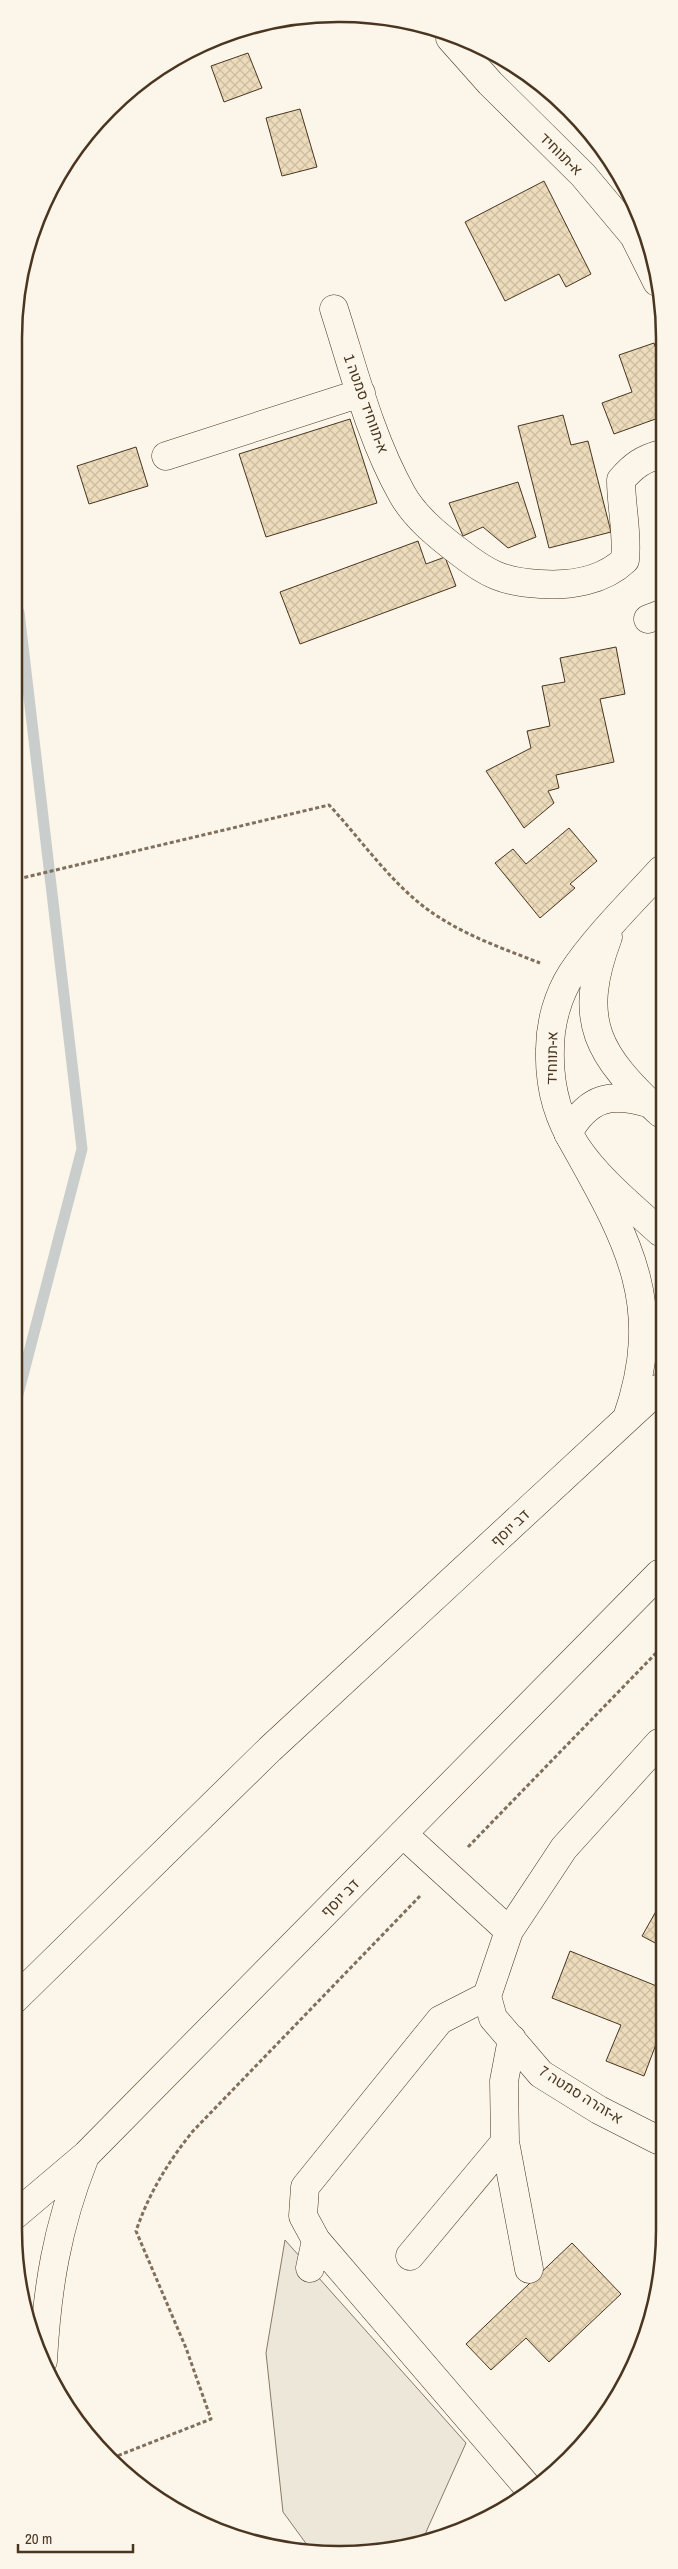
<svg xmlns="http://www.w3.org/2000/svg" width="678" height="2569" viewBox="0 0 678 2569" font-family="'Archivo Narrow',Heebo,sans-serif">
<defs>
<pattern id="building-cross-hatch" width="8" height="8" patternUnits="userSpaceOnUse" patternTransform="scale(1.25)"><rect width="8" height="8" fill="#ecdcbc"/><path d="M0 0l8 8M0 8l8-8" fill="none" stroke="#ccbda1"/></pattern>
</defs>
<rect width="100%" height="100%" fill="#fbf6e9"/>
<!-- parking -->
<path fill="#ede7d9" stroke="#887966" d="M285,2240L466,2443L422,2541L317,2555L313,2553L283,2512L266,2353Z"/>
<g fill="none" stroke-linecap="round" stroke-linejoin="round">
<!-- stream -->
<path stroke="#c9cecd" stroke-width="11" d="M16,1402L82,1149L19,612"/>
</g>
<!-- building -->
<path fill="url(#building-cross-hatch)" stroke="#4a3520" d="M248,53L262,88L224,102L211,66Z
M300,109L317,167L282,176L266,118Z
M544,181L591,274L566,287L559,274L505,301L465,222Z
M654,343L661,364V417L614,434L602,403L632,392L619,355Z
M563,415L571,445L588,441L611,532L549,548L518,426Z
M350,419L377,503L266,537L239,454Z
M136,447L148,486L89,504L77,466Z
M518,482L536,537L508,548L483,527L463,536L449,503Z
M418,541L426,564L445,557L456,586L300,644L280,592Z
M616,647L625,694L600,699L614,762L556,775L559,788L548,791L554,803L524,828L486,771L531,748L527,731L550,726L542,686L565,682L560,658Z
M569,828L597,861L570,884L575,888L540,918L495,863L513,849L526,864Z
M659,1906V1945L642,1936Z
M570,1951L659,1987L658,2039L644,2076L606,2061L621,2025L552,1998Z
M572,2243L621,2294L549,2362L526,2338L491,2370L466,2344Z"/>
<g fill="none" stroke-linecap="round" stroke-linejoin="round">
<!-- minor casing -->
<g stroke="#4a3520" stroke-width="29">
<path id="minor" d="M450,38L490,83L583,175L634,236L657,282
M334,309C354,371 370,437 402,494C415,517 437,535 458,551C487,574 503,582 540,584C570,586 603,581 625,560C628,534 621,506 621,480C634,465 643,459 661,454
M166,456L361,393
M648,619L661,614
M608,937C576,1022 598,1055 660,1113
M568,1133C589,1096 612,1092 651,1104
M660,1232C599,1177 547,1138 550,1049C550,1023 558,995 572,973C597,936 631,903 661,870
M403,1834L509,1931
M487,1996L440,2020L305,2187L303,2216L316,2240L531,2491
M512,2039L504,2081L505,2142L529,2269
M658,2140L599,2110L541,2074L493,2018L487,1996L509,1931L564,1848L659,1743
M410,2256L505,2142
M310,2268L316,2240"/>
</g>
<!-- major casing -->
<g stroke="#4a3520" stroke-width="29">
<path id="major" d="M568,1133C624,1234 668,1300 627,1418
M14,2000L270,1749L660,1388
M14,2216L86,2155L659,1574
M43,2361C47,2288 57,2227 84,2159"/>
</g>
<!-- path -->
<path stroke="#7f6f5c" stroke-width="3" stroke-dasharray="4 2.5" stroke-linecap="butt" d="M18,879L329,805C360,838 387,878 423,906C458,933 499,947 540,963
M468,1847L659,1650
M112,2458L211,2419L186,2348L136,2231C149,2193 168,2162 193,2131L420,1896"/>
<!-- minor -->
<use href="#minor" stroke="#fbf6e9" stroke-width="28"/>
<!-- major -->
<use href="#major" stroke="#fbf6e9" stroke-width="28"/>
</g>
<g text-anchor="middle" stroke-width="4" stroke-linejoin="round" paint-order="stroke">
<!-- street labels -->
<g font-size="15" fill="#4a3520" stroke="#fbf6e9">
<text transform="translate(561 154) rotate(45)" y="5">א-תווחיד</text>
<text transform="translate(366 404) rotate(70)" y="5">א-תווחיד סמטה 1</text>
<text transform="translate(552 1058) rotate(-89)" y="5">א-תווחיד</text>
<text transform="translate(510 1528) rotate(-43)" y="5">דב יוסף</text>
<text transform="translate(340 1898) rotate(-45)" y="5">דב יוסף</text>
<text transform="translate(581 2095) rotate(32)" y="5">א-זהרה סמטה 7</text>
</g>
</g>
<!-- crop -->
<path d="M0 0H678V2569H0ZM338 22H340A316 316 0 0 1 656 338V2230A316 316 0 0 1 340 2546H338A316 316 0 0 1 22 2230V338A316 316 0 0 1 338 22Z" fill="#fbf6e9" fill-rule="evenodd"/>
<path fill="none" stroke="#4a3520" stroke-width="2.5" d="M338 22H340A316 316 0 0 1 656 338V2230A316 316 0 0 1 340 2546H338A316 316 0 0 1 22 2230V338A316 316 0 0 1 338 22Z"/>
<!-- scale -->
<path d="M18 2544v8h115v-8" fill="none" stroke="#4a3520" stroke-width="2.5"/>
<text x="25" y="2544" font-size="15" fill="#4a3520" stroke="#fbf6e9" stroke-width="4" paint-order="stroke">20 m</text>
</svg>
